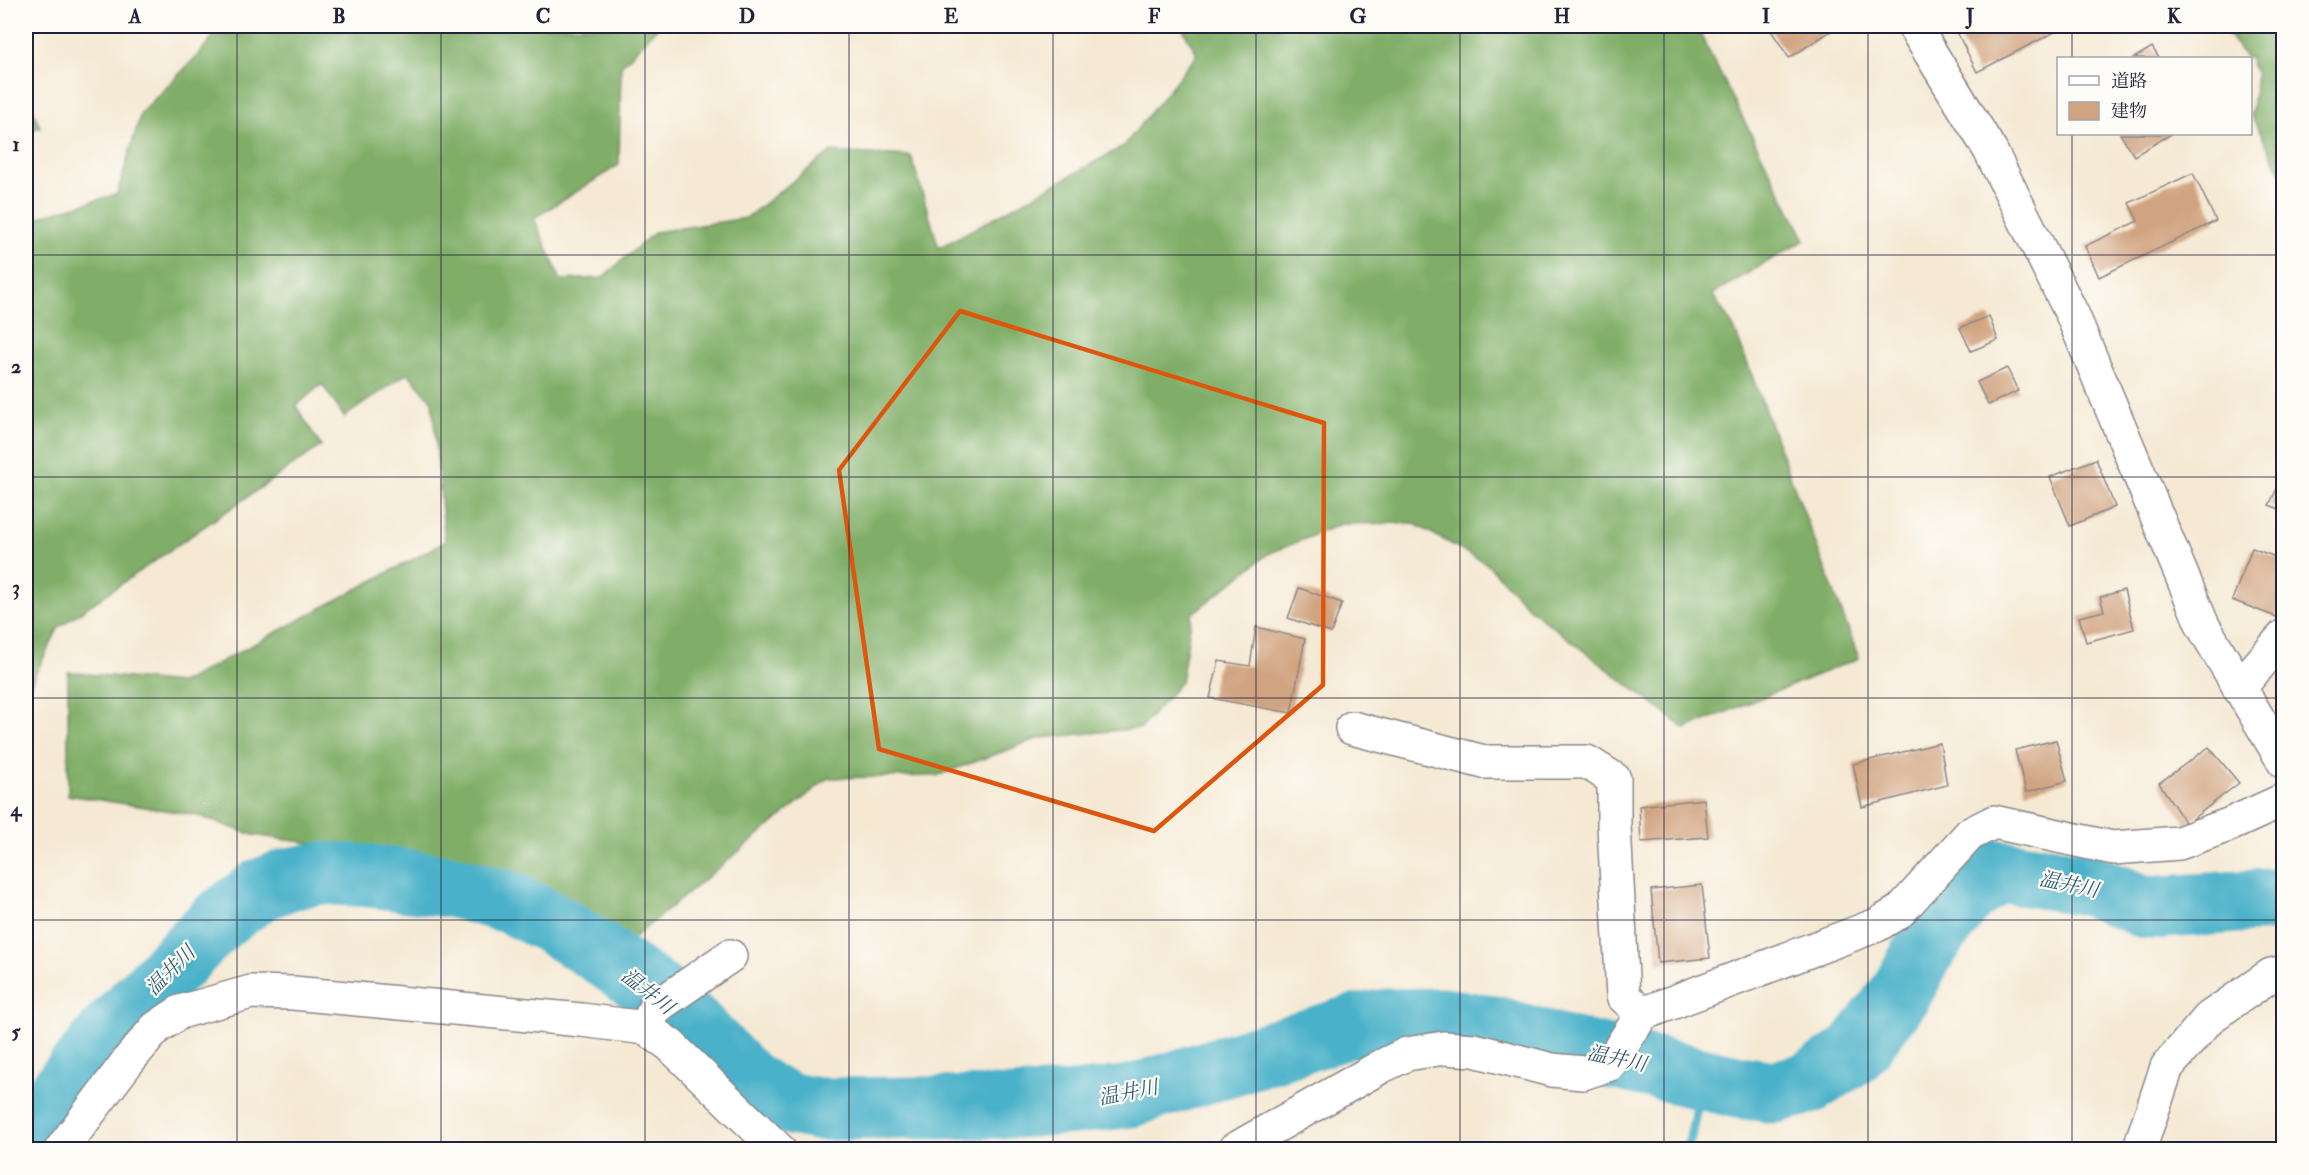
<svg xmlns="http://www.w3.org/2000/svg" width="2309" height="1175" viewBox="0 0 2309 1175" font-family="'IM FELL Double Pica','Noto Serif JP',serif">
<rect width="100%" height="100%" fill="#fdfcf7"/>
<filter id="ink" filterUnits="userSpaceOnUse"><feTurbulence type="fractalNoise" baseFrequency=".0167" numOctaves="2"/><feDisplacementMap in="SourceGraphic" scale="12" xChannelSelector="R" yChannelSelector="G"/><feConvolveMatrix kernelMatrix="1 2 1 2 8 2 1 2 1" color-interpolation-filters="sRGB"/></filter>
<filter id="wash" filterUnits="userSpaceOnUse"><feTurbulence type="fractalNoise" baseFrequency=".008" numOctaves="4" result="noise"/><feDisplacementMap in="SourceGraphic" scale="24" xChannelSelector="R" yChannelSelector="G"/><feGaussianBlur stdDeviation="1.35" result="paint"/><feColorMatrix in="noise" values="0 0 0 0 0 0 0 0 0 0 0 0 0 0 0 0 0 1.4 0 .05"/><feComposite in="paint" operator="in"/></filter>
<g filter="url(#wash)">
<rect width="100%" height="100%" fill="#f5e9d4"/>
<!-- forest -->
<path fill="#80ae67" stroke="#516851" stroke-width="1.5" d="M221,26H659L621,66L619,165L534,218L561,280L602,278L655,232L746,218L830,152L911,156L939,248L1124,146L1197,54L1181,26H1696L1805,240L1712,294L1734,328L1859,658L1685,729L1530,609L1486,563L1413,523L1341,524L1268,554L1192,614L1181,682L1141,728L1040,738L936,776L828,778L621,948L566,905L434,860L253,835L196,815L68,795V672L181,683L445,542L432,401L408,373L344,417L322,384L296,406L321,446L59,627L26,693V224L45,215L117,194L141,113L200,53Z
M2222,26H2283V177L2251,115L2257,74L2251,64L2250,58H2246Z
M26,94L40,127L26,131Z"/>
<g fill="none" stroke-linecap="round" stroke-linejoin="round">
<!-- stream -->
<path stroke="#4ab1c9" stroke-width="10" d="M1685,1150L1690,1140L1703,1077"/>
<!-- river -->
<path stroke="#4ab1c9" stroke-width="63" d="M26,1133L112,1029L218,921L260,890L289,879L321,873L371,876L455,887L511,903L550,922L600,953L660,995L693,1025L744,1078L766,1093L791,1104L818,1109L1015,1107L1076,1103L1131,1096L1353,1026L1387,1020L1442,1019L1495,1027L1565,1047L1739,1087L1775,1092L1809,1083L1854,1054L1901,993L1925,949L1967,894L1999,871L2087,884L2148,908L2270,900L2284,897"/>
</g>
<g id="blocks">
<!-- building -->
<path fill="#d1a481" d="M1768,26H1827L1831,31L1789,58Z
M1954,26H2054L2057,31L1977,72Z
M2152,47L2159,58H2134Z
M2120,134H2171L2134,156Z
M2193,173L2216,221L2099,277L2085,246L2138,221L2129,203Z
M1989,316L1998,340L1971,351L1960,328Z
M2007,368L2018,391L1988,405L1977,382Z
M2096,459L2115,507L2070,526L2050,477Z
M2284,474V511L2269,505Z
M2252,548L2284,560V598L2276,617L2232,600Z
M1299,588L1342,603L1331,633L1288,618Z
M2124,590L2134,629L2086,642L2079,617L2104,611L2100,597Z
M1256,627L1305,639L1291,713L1210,698L1219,661L1250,666Z
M2056,740L2067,781L2026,792L2015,750Z
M1940,743L1947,785L1862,807L1853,764Z
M2209,747L2239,783L2186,824L2159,783Z
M1704,799L1708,837L1641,842L1639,806Z
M1702,885L1710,958L1658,963L1651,890Z"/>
</g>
</g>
<g filter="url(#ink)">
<use href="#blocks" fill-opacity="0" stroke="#8c8688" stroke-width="1.5"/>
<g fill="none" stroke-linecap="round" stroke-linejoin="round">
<!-- minor casing -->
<g stroke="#8c8688" stroke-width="36">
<path id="minor" d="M1914,26L1990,150L2073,316L2203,626L2284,762
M2239,688L2284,636
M1352,728L1484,762H1587L1614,779V826L1623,996L1642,1014
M646,1028L655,1008L730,956
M61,1150L128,1061L156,1028L180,1012L251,992L293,993L581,1020L646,1028L670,1045L779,1150
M1234,1150L1382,1066L1407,1054L1444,1048L1474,1050L1552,1070L1583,1073L1610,1064L1642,1014L1877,925L1900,911L1970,834L1994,822L2113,848L2179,843L2231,824L2284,800
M2139,1150L2167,1067L2209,1018L2271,975L2284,972"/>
</g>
<!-- minor -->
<use href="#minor" stroke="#fff" stroke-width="33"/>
</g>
</g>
<!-- marked area -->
<path fill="none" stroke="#de560e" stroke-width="4.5" stroke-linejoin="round" d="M960,311L1324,423L1323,685L1154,831L879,749L839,470Z"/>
<!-- grid -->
<path fill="none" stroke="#22223b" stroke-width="1.5" stroke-opacity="0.55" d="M237,26V1150M441,26V1150M645,26V1150M849,26V1150M1053,26V1150M1256,26V1150M1460,26V1150M1664,26V1150M1868,26V1150M2072,26V58M2072,134V1150M26,255H2284M26,477H2284M26,698H2284M26,920H2284"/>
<g text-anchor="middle" stroke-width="4.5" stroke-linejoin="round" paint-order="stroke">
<!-- water labels -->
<g font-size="20" font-style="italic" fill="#325b74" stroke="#fdfcf7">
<text transform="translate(2069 884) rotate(12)" y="7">温井川</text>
<text transform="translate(170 970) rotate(-45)" y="7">温井川</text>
<text transform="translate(648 991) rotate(38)" y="7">温井川</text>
<text transform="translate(1617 1058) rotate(12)" y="7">温井川</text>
<text transform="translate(1128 1092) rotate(-11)" y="7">温井川</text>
</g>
</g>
<!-- margin -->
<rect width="2309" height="1175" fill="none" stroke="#fdfcf7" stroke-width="66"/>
<!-- legend -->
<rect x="2057" y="57" width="195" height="78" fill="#fdfcf7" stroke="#a5a5ac" stroke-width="1.5"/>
<rect x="2069" y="76" width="30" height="9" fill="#ffffff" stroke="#a5a5ac" stroke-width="1.5"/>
<text x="2111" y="87" font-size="18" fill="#22223b">道路</text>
<rect x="2069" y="102" width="30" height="18" fill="#d1a481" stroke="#a5a5ac" stroke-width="1.5"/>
<text x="2111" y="117" font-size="18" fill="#22223b">建物</text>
<rect x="33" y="33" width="2243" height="1109" fill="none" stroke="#22223b" stroke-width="2"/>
<g font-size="20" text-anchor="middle" font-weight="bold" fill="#22223b">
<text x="135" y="23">A</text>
<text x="339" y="23">B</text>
<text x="543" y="23">C</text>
<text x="747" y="23">D</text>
<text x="951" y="23">E</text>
<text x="1154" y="23">F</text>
<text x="1358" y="23">G</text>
<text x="1562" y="23">H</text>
<text x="1766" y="23">I</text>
<text x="1970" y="23">J</text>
<text x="2174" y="23">K</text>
<text x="16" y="151">1</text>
<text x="16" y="373">2</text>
<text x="16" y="594">3</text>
<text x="16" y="816">4</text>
<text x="16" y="1038">5</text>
</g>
</svg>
